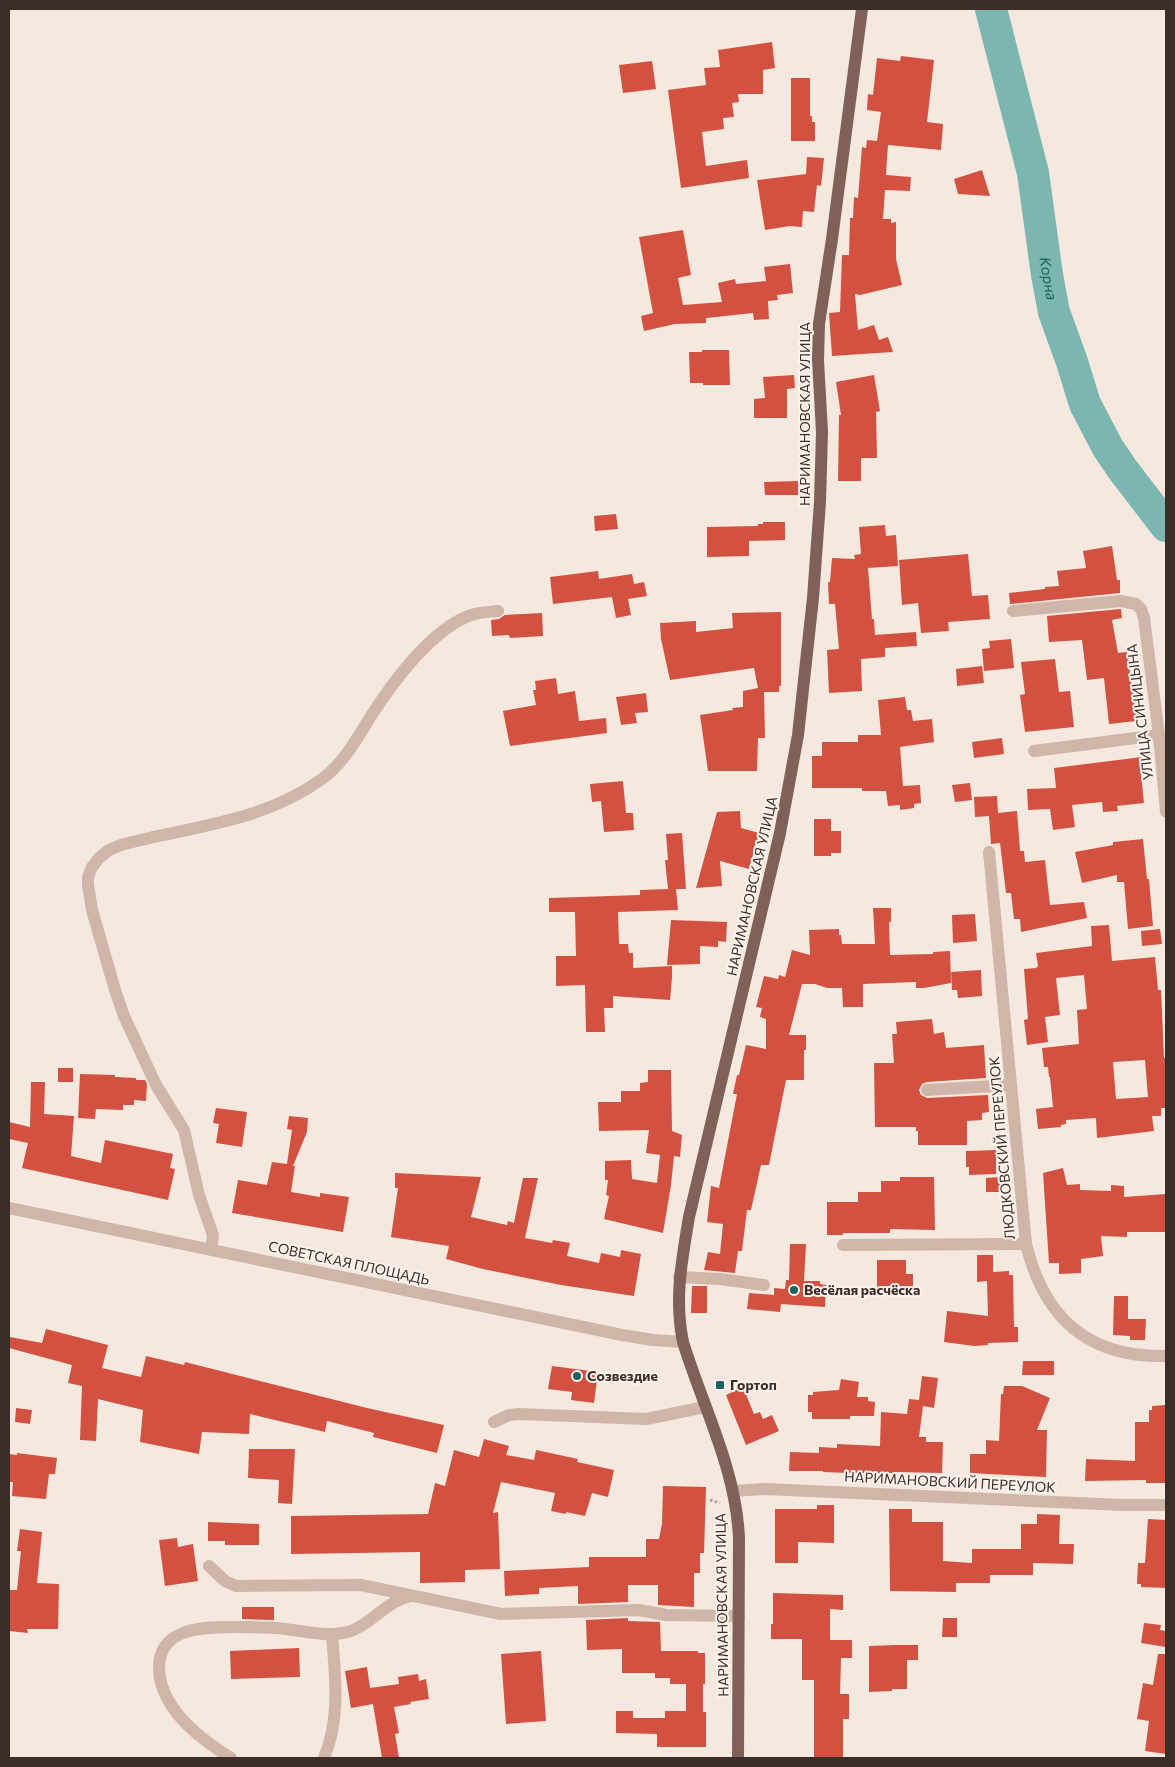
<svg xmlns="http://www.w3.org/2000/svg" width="1175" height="1767" viewBox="0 0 1175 1767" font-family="Commissioner,sans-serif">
<rect width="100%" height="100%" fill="#f5e8df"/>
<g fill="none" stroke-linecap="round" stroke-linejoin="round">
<!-- river -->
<path stroke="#7bb6b1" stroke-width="32" id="s1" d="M991,9L1033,173L1047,275L1054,312L1072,362L1085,404L1108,448L1123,470L1166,526"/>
</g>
<!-- building -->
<path fill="#d25141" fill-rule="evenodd" d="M772,42L775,68L763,70V94H738L739,102L732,103L734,117L723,118L724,129L702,132L706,166L747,160L749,178L681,188L668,90L706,85L704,68L720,67L718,50Z
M901,56L934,60L927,122L943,124L941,150L888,145L886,175L911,177L910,191L885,190L883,219H891V223L896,222V259L902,285L860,295L855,294L858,330L874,325L879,340L888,337L893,352L832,356L829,313L840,312L842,255H849L850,218H853L854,197L858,198L862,147L866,148L867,140L877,141L881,112L867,110L868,94L873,95L877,58L900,61Z
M652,61L656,89L623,93L619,65Z
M791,78H810V116H812V122H815V141H791Z
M807,157L824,158L821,186L817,185L814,212L803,211L802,227L790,226L765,230L757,180L806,174Z
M982,170L990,196L958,194L954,179Z
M683,230L691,275L678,278L683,305L722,302L718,283L735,279L736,284L766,281L764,267L790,264L793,293L777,295L778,300L768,301L769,319L754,320L753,313L706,318V323L675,324L644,331L641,316L653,313L639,237Z
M702,350H729L730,385H703V383H690L689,352H702Z
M794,375L795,388L787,389V418H754V399L765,398L763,377Z
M874,375L880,411L876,412L877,458H861V481H838L839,415H841L836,382Z
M798,481V495H765L764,482Z
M616,514L618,529L595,531L594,516Z
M763,522H785V540L749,541V556L707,557V527L758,526V524H763Z
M885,525L886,536L896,535L898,566L868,568L872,619H874L875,635L916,632L917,646L885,648V657L861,659L862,691L829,693L827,650L839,649L835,604H829L828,582H830L832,558L855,559L854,555L861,554L859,527Z
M1112,546L1117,580H1120V593L1010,604L1009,593L1045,589V587L1059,586L1057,571L1086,568L1083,551Z
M968,554L972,596L988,595L990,619L948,622L949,631L921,633L918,603L902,605L899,560Z
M598,571L599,579L632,574L634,584L644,582L647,596L628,599L631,615L616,618L612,597L553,604L550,577Z
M1121,609L1122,618L1112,620L1118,653L1127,652L1137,721L1109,724L1104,678L1087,680L1082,640L1049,642L1047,616Z
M781,612V686H779V692H764L765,738H758L757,771H708L700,715L733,710L732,708L743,707V691L758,688L754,668L670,680L661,639L660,623L696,621V632L733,628L732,613Z
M542,613L543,636L510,638L509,635L492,636L491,620L499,619L505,615Z
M1011,639L1014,668L984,671L982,649L990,648L989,641Z
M1055,659L1059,692L1070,691L1074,727L1025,732L1020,695L1025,694L1021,662Z
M982,666L984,683L957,686L956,669Z
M556,678L558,694L575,691L579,721L606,718L607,733L510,746L503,711L536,705L533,690H536L535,681Z
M646,693L648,712L635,713L637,723L621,725L616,697Z
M905,697L907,710H911L913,721L932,719L934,742L900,747L903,786L920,785L921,803L914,804V808L900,810V805L888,806L886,791H862V788H812V756H822V742H858V735H881L878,700Z
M1002,738L1004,754L974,758L972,742Z
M1142,757L1144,774H1141L1144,803L1117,806L1118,811L1103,812L1102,802L1072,805L1075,827L1053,830L1050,809L1028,810L1027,789L1056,788L1054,768Z
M623,781L626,813H633L634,830L604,832L601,801L592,802L590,784Z
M970,783L972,800L955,802L952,785Z
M997,796L998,813L1017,811L1020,851H1024L1025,862L1045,860L1050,905L1084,902L1087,918L1021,932L1020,919H1014L1011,893H1006L1000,843L991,844L989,816L975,817L974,797Z
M740,811L741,828L759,833L749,869L720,861L722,886L696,888L717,812Z
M814,819H831V831H841V853H831V856H814Z
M682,833L686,889H676L678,910L618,912L619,944H628L629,953H633V968L672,966V978L670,1000L613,996V1008H604L605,1032H586L585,985L556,986V956H576L575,912H549V898L640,895V890L668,889L665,860H668L666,834Z
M1143,839L1147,879H1149L1153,926L1128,929L1124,882H1117V875L1082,883L1075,852L1113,845V842Z
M873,908H891V922H889L890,955L933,954V952L950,951L951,983L924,988H916V982L863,984V1007H843L842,988H827L815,984H802L789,1035H806V1050H804V1080H786L769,1165H761L751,1210H747L742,1251H738L735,1273L704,1270L708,1252L720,1254L723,1224L707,1222L711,1186L719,1188L737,1094H733L737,1075H739L746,1045L766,1049V1019L760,1017L762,1008L756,1007L764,976L778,979L779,975L785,977L792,950L810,955L809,930L839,929V935H841L842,944H875Z
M975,914L977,941L953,943L952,915Z
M671,920L727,922L726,942L718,941V947L700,946V964L667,965Z
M1109,925L1112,961L1155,957L1158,990H1161L1164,1058H1166V1108H1161V1116H1152L1154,1131L1097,1138L1096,1118L1066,1120V1124L1061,1125V1127L1038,1129L1036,1109L1053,1107L1050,1077H1049L1048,1067H1044L1042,1048L1079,1044L1077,1010L1087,1009L1084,975L1056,978L1060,1015L1045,1017L1048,1042L1027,1045L1024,1020L1028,1019L1024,969L1036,968L1038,966L1036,953L1092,946L1091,926ZM1145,1060L1148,1097L1116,1099L1113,1062Z
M1160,929L1162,944L1142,946L1141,931Z
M981,970L982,996L958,998L957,990H952L951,972Z
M932,1019L934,1034L944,1032L946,1048L984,1045L986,1078L927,1082L922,1084L919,1090L921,1095L927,1098L988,1095L989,1112L982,1113V1120L967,1121V1145H918V1131H916V1127H875L874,1063H894L892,1034H897L896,1022Z
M58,1068H73V1082H58Z
M648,1070H671L672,1131L682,1135L680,1157L674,1156L671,1185L663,1233L604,1219L609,1196L606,1195L608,1180H605V1161L631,1160L632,1179L657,1183L660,1155L646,1153L649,1130L599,1131L598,1102H621V1091H640V1083L648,1082Z
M80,1074L115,1075V1077L136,1078V1080H145L147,1084L146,1101L134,1100V1105H123V1110L96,1109L95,1119L78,1118Z
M31,1082H45L44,1114L74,1116L71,1156L101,1163L105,1140L173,1154L170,1168L175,1169L168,1200L22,1168L28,1143L9,1139V1122L30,1127Z
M216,1108L247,1112L242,1147L216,1143L219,1124L213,1123Z
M289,1116L308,1118L307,1132L293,1166H295L291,1192L320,1197V1193L349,1197L343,1232L232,1213L238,1180L267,1185L272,1162L287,1164L292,1130L287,1129Z
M996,1150V1174L969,1175V1167H966V1151Z
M1063,1168L1067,1185L1080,1184V1190L1111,1191V1185L1124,1186V1197L1166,1194V1232H1127V1237L1101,1236L1103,1256L1081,1259V1273L1059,1274V1263H1049L1043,1173Z
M395,1173L481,1177L471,1217L507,1225L508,1221L514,1223L523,1178H538L525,1238L552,1243L553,1240L570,1243L567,1256L599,1263L601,1253L620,1257L621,1250L641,1254L634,1296L561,1285L483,1269L446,1259L449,1246L391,1237L398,1188H395Z
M900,1177H934L935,1230L890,1229V1233H843V1235H827V1202H858V1192H881V1181H900Z
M1002,1177V1192H986V1178Z
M790,1244H806L804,1281H820V1284L826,1285L825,1307L781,1304L780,1312L747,1309L749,1293L774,1295V1288L785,1289L786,1280H789Z
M977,1255H993V1272L1009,1271V1275H1013L1014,1327H1018V1342L988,1343V1345L974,1346L944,1342L947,1311L988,1316L987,1281L977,1282Z
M877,1260H906V1274H913V1291H877Z
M692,1286H707V1313H691Z
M1114,1296H1128V1319H1146L1145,1340H1130V1336L1113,1335Z
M46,1329L108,1345L102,1368L141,1377L146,1356L184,1365L185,1362L367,1408L444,1425L437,1453L373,1437L374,1433L327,1421L325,1432L250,1414L249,1434L202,1432L199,1454L140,1442L143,1410L98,1399L96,1441L80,1440L82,1386L68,1383L72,1365L9,1348L10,1337L42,1343Z
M1023,1361H1054V1375H1022Z
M552,1366L598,1372L594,1403L571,1400L572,1392L548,1389Z
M922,1376L938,1378L934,1408L923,1406L919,1437H926V1442H943L942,1473L893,1472V1473H849L823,1472V1471H789L790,1452L819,1453V1447L837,1448V1444L880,1446L881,1412L907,1414L909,1399L919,1400Z
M841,1379L859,1382L857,1397H868V1401L875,1402L874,1416H850V1419H812V1412H808V1395H813V1392L839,1390Z
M1004,1386H1022L1050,1398L1037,1430H1047L1046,1477L970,1473V1454H986V1440L999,1441L1001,1394H1003Z
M743,1387L754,1414L760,1412L763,1419L772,1415L779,1431L746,1445L726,1395Z
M1166,1405V1483H1146V1480L1085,1481L1086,1459L1135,1461V1422H1149V1410H1152V1406Z
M16,1408L32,1410L30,1424L15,1422Z
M484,1439L509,1446L506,1455L534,1460L536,1450L578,1459L577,1462L614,1470L608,1497L592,1493L585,1516L566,1512V1514L551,1511L555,1493L501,1482L493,1513L498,1512L500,1569L465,1570V1582L420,1583V1552L291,1554V1516L428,1514L435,1483L445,1486L454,1450L479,1457Z
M249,1449H295L292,1504L278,1503L279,1480L248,1478Z
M17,1453L57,1458L55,1474H49L46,1499L12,1496L13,1482H9V1454L17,1455Z
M663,1486L706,1487L704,1553H700V1573H694V1607L658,1605V1585H628V1602L578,1604V1586L539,1588V1594L505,1596L504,1571L589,1567V1557H646V1539H659L662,1524Z
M817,1505H834V1543L798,1542V1563H775V1509H817Z
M889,1509H912V1522H943V1561L972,1563V1549H1021V1524H1037V1514L1060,1515L1059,1544H1074L1073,1564L1033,1563V1575H990V1583H956V1592L890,1591Z
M1148,1519L1166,1520V1588L1141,1587V1584H1137L1138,1563H1145Z
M208,1522L259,1524V1545H225V1541H208Z
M20,1529L42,1532L37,1583L59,1584L58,1629H27L28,1633L9,1631V1590H17L21,1551H17Z
M177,1538L178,1547L193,1544L198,1581L165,1586L159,1540Z
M773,1593L843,1595V1610L830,1609V1640H852V1658H841L840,1694H849V1719H843V1758H814V1680H802V1639H771V1624H773Z
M242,1607H274V1620L242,1619Z
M628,1618V1621L660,1622L661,1651H698V1653H705V1684H703V1712H706V1747H657V1734L616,1733V1711H633V1718H665V1711H686V1684H670V1678H655V1673H622V1649L587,1650L586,1620Z
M943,1618H957V1637H942Z
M1144,1623L1161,1625L1160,1630L1166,1631V1647L1141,1643Z
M896,1645H918V1660H907V1689H892V1691L869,1692V1646Z
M299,1648L300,1677L231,1679L230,1651Z
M541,1651L546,1721L506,1724L501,1654Z
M1158,1654H1166V1754L1145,1751L1149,1721L1137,1719L1143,1683L1153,1685Z
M367,1667L370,1688L399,1684L398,1677L418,1674L419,1681L426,1679L429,1699L410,1702L411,1704L394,1707L399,1733L395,1734L399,1758H382L373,1704L351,1708L345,1671Z"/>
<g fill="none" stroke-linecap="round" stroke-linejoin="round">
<!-- path -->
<path stroke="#bb9f93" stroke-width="3" stroke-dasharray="2.5 2.5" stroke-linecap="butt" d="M710,1500L720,1503"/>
<!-- minor -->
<path stroke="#cfb6a9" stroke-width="12" d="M1013,611L1121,601L1136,604L1141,609L1144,618L1159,735L1166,812
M1034,751L1159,735
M989,852L1026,1244C1044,1318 1088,1358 1166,1356
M927,1090L1011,1085
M9,1208L622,1335L653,1340L683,1342
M843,1245L1026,1244
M211,1250L213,1235L199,1195L184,1130L156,1085L124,1016L115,990L92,910L88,885V877L92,867L99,858L109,850L121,845C191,826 261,823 322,779C344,763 357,738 371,716C393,682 432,629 471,615C480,612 489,612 498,611
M679,1277L720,1279L764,1285
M494,1422L509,1415L519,1414L646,1419L705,1407
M733,1491L765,1489L1122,1505H1166
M209,1566L225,1581L236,1586L361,1585L501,1614L639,1610L666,1615L739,1616
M231,1758C202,1740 167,1714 160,1678C152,1629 198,1627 233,1627C247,1627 261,1627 275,1628C295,1629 322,1637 343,1633C369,1629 385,1600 412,1596
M324,1758C341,1717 335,1676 332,1634"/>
<!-- major -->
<path stroke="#7f6159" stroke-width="12" d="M738,1758L739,1538C736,1469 703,1407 683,1342C674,1299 682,1259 689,1217L780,833L798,735L813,598L820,502L822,432L818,360L819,324L832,239L862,9"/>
</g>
<!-- markers -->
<g fill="#1a625e" stroke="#fcf3ec" stroke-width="2">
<circle cx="794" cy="1290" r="5"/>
<circle cx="577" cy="1376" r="5"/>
<rect x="715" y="1380" width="10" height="10" rx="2.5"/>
</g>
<g text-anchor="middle" stroke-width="4" stroke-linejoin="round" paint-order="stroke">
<!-- street labels -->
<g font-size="14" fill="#3c2d29" stroke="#fcf3ec">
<text transform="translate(805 414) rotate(-90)" y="5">НАРИМАНОВСКАЯ УЛИЦА</text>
<text transform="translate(1140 712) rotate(-97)" y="5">УЛИЦА СИНИЦЫНА</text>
<text transform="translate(752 886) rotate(-77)" y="5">НАРИМАНОВСКАЯ УЛИЦА</text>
<text transform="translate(1002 1148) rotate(-95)" y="5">ЛЮДКОВСКИЙ ПЕРЕУЛОК</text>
<text transform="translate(349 1263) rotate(12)" y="5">СОВЕТСКАЯ ПЛОЩАДЬ</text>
<text transform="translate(950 1482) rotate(3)" y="5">НАРИМАНОВСКИЙ ПЕРЕУЛОК</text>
<text transform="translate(722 1605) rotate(-91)" y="5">НАРИМАНОВСКАЯ УЛИЦА</text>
</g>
<!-- poi labels -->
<g font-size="14" font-weight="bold" fill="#3c2d29" stroke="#fcf3ec" text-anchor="start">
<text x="804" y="1295">Весёлая расчёска</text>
<text x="587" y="1381">Созвездие</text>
<text x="730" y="1390">Гортоп</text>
</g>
<!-- water labels -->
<g font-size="15" font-style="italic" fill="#1a625e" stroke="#fcf3ec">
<text dy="5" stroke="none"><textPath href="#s1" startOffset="276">Корна</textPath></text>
</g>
</g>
<!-- border -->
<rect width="1175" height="1767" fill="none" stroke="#3c2d29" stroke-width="20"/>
</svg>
